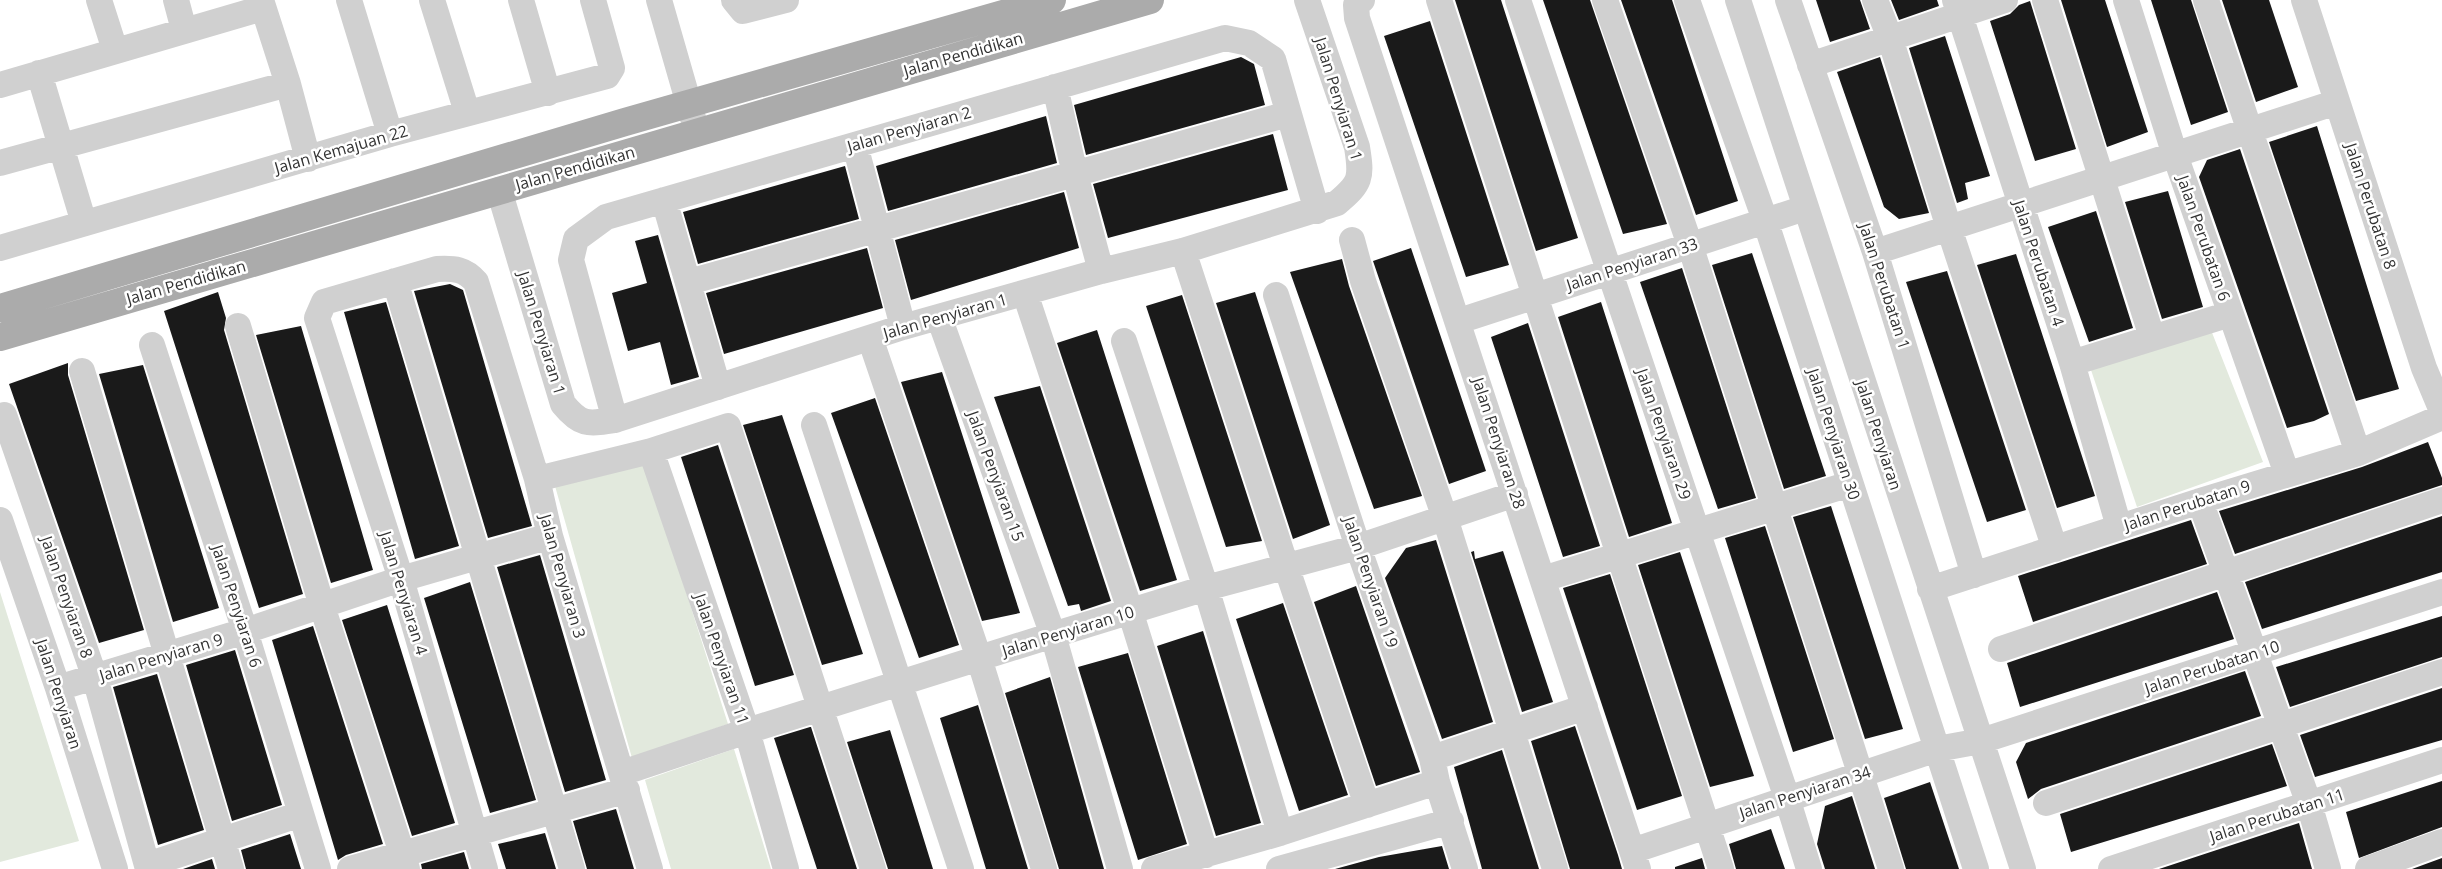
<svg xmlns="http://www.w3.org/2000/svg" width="2442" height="869" viewBox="0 0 2442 869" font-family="'Open Sans',sans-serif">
<rect width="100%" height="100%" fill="#fff"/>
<!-- green -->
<path fill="#e2e9dd" d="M2209,325L2263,462L2137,507L2090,367Z
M645,463L728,724L632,758L555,486Z
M0,592L79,841L0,862Z
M734,749L771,869H671L645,780Z"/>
<!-- building -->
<path fill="#1a1a1a" d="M1455,0H1501L1578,238L1536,251Z
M1543,0H1590L1667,224L1623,234Z
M1621,0H1672L1738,201L1696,215Z
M1816,0H1860L1870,29L1830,42Z
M1891,0H1937L1939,6L1899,20Z
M2061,0H2105L2148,132L2107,147Z
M2151,0H2191L2228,112L2191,125Z
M2222,0H2269L2298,87L2256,102Z
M2030,1L2076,149L2035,161L1990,21L2010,14L2019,5Z
M1430,21L1509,265L1466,277L1384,36Z
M1945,36L1990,176L1965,183L1968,199L1957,203L1909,48Z
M1241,57L1254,64L1265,105L1086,155L1074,105Z
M1880,57L1929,213L1899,219L1884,207L1837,72Z
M1046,116L1057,163L888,211L876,166Z
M2317,126L2399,389L2356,401L2269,142Z
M1273,134L1288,190L1108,238L1093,184Z
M2240,149L2329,414L2314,421L2287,428L2199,177L2207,160Z
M845,166L859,219L698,264L683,212Z
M2168,191L2203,307L2162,319L2125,202Z
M1064,192L1079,248L911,300L895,240Z
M2096,211L2133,328L2089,342L2048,227Z
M658,235L699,377L671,385L660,342L628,351L612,293L647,283L635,241Z
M867,248L883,308L724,354L706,293Z
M1411,248L1486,471L1449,484L1373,261Z
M1752,253L1826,476L1784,489L1712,265Z
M2016,254L2095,496L2057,508L1977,265Z
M1342,259L1349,286L1422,496L1374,509L1290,272Z
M1682,268L1756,498L1718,509L1640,282Z
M1947,271L2026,510L1987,522L1906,282Z
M450,284L463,290L532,526L488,538L414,291Z
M218,292L226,318L224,330L303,594L259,608L164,311Z
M1255,292L1330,525L1293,539L1216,303Z
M1182,295L1262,541L1226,547L1146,306Z
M386,302L459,546L415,559L344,312Z
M1601,302L1672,523L1629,537L1558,317Z
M1528,323L1600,546L1563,557L1491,337Z
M301,326L373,570L331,583L256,335Z
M1097,330L1177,580L1140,591L1057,343Z
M68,363V375L144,630L99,643L9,384Z
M143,365L219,608L173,622L99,374Z
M942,372L1020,613L982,621L901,382Z
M1040,386L1111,601L1081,611L1079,604L1068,606L994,397Z
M875,398L959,645L919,658L831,413Z
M782,415L863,654L822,665L743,425Z
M2428,442L2442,478V485L2235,554L2219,511L2362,467Z
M718,445L794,675L755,686L681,457Z
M1831,506L1903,729L1865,739L1793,517Z
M2442,516V572L2262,629L2245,582Z
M2191,520L2207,564L2033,622L2018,576Z
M1765,526L1834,739L1793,752L1725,538Z
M1436,540L1493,722L1442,739L1385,578L1406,548Z
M1474,551L1475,559L1503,551L1553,702L1522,712L1471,552Z
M1680,552L1754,776L1710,787L1638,565Z
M540,555L606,780L565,792L497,567Z
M1610,574L1682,796L1637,810L1563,588Z
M470,582L536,800L490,813L424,598Z
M1356,586L1420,772L1376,786L1314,602Z
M2217,592L2234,639L2020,707L2007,663Z
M1283,603L1348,795L1299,811L1236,619Z
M387,605L455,823L412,836L342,620Z
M2442,616V657L2290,707L2276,667Z
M313,626L383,844L346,855L338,860L272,640Z
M1203,631L1261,823L1216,836L1157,646Z
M235,650L282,805L232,821L186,665Z
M1128,653L1187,844L1138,860L1078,667Z
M2245,671L2261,716L2041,789L2028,799L2016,762L2026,743Z
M157,674L204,830L158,845L113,687Z
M1050,677L1104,869H1059L1005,693Z
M2442,688V740L2315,777L2300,735Z
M978,705L1028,869H986L940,718Z
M1575,726L1618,855L1622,869H1570L1531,741Z
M810,727H811L857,869H817L774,738Z
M890,730L933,869H888L847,742Z
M2272,744L2287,786L2071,852L2060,814Z
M1502,750L1539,869H1482L1454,767Z
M2442,781V827L2359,858L2346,812Z
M1930,782L1959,869H1906L1884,798Z
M1852,796L1875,869H1825L1817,844L1825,806Z
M616,809L634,869H587L573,821Z
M2299,823L2312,869H2159Z
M1771,829L1785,869H1736L1729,844Z
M545,833L556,869H506L498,844Z
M290,834L301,869H246L241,850Z
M1442,846L1449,869H1335L1379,857Z
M464,852L469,869H422L421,864Z
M1702,858L1705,869H1675V867Z
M2442,858V869H2412Z
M212,859L215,869H183Z"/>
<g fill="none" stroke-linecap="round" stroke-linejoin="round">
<!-- minor -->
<path stroke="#d0d0d0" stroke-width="26" d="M99,0L115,50
M176,0L184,30
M261,0L288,84L308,159
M349,0L390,134
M432,0L467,112
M521,0L548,93
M659,0L697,132
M734,0L743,11L786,0
M1362,0L1356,5L1357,18L1638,869
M1439,0L1721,869
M1518,0L1787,798L1809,869
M1605,0L1690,245L1891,869
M1687,0L1765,220L1976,869
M1738,0L2023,869
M1788,0L1875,252L1974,575
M1875,0L1890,38L1949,228L2055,549
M1955,0L2072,363L2119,527
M2045,0L2152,337
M2126,0L2175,155L2287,474
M2206,0L2358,453
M2304,0L2424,368L2442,411
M1810,65L2005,0
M39,73L84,223
M0,85L263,8
M1055,87L1075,174L1101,271
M855,145L903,327
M0,163L288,84
M499,190L563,404C581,426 588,424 615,420L903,327L1101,271L1183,251L1337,203C1361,183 1362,178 1357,147L1307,0
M664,200L718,387
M1352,240L1363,281L1445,518L1555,869
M0,248L390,134L607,76L612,68L593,0
M1183,251L1286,566L1367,805
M1875,252L2337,102
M395,281L572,869
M689,282L1288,114
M1025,293L1127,601L1206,855
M1276,295L1358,547L1432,758L1437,782L1465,869
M939,317L1053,635L1120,869
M1459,321L1805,208
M238,326L322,606L407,869
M870,338L979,658L1044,869
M1124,341L1206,588L1280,833
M152,345L245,631L318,869
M2072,363L2230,314
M82,371L231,869
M4,415L95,678L148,869
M615,420L571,260L576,239L606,217L1225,38L1249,43L1273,59L1317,211
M814,425L961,869
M651,451L747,731L786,869
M537,479L651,451L728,426L873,869
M2200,501L2309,804L2328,869
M0,520L58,688L115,869
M1543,579L1850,484
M1930,589L2200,501L2358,453L2442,417
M2001,649L2442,500
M58,688L245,631L401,579L550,536
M1432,758L1585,707
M622,773L747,731L1053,635L1206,588L1358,547L1515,494
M2046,803L2442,672
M1632,851L1937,749L1981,741L2442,592
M147,865L301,814
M350,869L627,790
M485,869L401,579L317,318L324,302L437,269C454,268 465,269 476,282L537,479L550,536L650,869
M1154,869L1280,833L1437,782
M1279,869L1451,821
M2111,869L2442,760
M2368,869L2442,842"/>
<!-- major -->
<path stroke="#ababab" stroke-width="28" d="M0,308L625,122L1052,0
M0,337L1150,0"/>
</g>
<g text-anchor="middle" stroke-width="5" stroke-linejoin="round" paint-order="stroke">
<!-- street labels -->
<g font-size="16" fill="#333" stroke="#fff">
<text transform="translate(963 54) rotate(-16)" y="6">Jalan Pendidikan</text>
<text transform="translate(1339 99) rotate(73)" y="6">Jalan Penyiaran 1</text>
<text transform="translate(909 129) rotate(-16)" y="6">Jalan Penyiaran 2</text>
<text transform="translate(341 149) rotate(-16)" y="6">Jalan Kemajuan 22</text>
<text transform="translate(575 168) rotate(-16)" y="6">Jalan Pendidikan</text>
<text transform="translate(2371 206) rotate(72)" y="6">Jalan Perubatan 8</text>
<text transform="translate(2204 238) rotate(71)" y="6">Jalan Perubatan 6</text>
<text transform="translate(2039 263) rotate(72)" y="6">Jalan Perubatan 4</text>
<text transform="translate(1632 264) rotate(-18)" y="6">Jalan Penyiaran 33</text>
<text transform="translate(186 282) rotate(-16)" y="6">Jalan Pendidikan</text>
<text transform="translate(1885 286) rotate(72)" y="6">Jalan Perubatan 1</text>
<text transform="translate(945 316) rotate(-16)" y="6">Jalan Penyiaran 1</text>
<text transform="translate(542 333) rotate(73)" y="6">Jalan Penyiaran 1</text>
<text transform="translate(1664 434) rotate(71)" y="6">Jalan Penyiaran 29</text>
<text transform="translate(1834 434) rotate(72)" y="6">Jalan Penyiaran 30</text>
<text transform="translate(1879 435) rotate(72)" y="6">Jalan Penyiaran</text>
<text transform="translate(1499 443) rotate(72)" y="6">Jalan Penyiaran 28</text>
<text transform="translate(996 476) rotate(70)" y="6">Jalan Penyiaran 15</text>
<text transform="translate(2187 505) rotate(-18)" y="6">Jalan Perubatan 9</text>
<text transform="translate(563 576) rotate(74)" y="6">Jalan Penyiaran 3</text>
<text transform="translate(1371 582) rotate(71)" y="6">Jalan Penyiaran 19</text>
<text transform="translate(404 593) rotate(73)" y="6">Jalan Penyiaran 4</text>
<text transform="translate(67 597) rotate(71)" y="6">Jalan Penyiaran 8</text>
<text transform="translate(237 606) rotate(72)" y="6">Jalan Penyiaran 6</text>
<text transform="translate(1068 631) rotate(-17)" y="6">Jalan Penyiaran 10</text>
<text transform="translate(161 657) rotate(-17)" y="6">Jalan Penyiaran 9</text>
<text transform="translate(722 659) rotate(71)" y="6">Jalan Penyiaran 11</text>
<text transform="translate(2212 667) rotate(-18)" y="6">Jalan Perubatan 10</text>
<text transform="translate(59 694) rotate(72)" y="6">Jalan Penyiaran</text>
<text transform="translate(1805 792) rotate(-18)" y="6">Jalan Penyiaran 34</text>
<text transform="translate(2277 815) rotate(-18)" y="6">Jalan Perubatan 11</text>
</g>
</g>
</svg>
